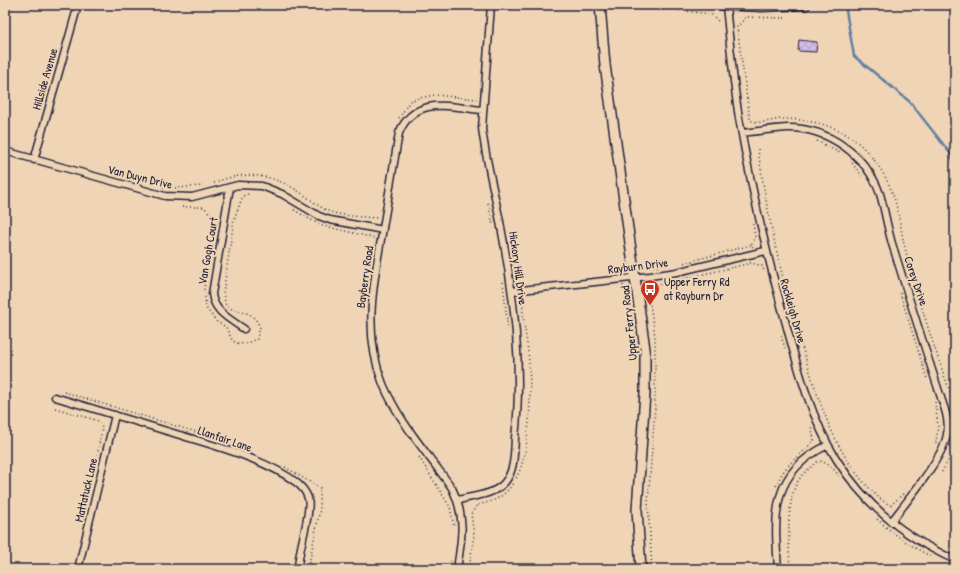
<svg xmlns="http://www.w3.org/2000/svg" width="960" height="574" viewBox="0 0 960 574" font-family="'Patrick Hand',sans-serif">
<defs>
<pattern id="building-cross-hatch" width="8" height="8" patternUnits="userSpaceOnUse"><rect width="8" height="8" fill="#d4bbea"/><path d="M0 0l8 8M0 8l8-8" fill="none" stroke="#b6a0ca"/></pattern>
</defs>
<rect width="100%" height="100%" fill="#efd5b6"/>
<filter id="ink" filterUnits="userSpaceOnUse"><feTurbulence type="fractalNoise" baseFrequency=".025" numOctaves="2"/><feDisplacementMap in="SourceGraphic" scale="8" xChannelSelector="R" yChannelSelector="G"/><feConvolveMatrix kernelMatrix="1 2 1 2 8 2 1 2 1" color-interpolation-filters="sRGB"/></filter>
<g filter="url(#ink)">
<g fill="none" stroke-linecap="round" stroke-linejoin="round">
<!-- stream -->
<path stroke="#637fa3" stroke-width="2.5" d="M845,5L854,56L910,102L950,153L955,165"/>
</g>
<!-- building -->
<path fill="url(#building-cross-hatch)" stroke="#22223b" d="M799,40L817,42L816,52L798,51Z"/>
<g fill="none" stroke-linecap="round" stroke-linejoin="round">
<!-- minor casing -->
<g stroke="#22223b" stroke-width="9">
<path id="minor" d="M726,6C730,43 733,81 739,118C751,188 767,256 786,324C798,369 812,421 837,460C865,505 906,538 955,560
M742,133C757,131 772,129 787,128C828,127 867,156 880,194C886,214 888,234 895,253C911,305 928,358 945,410C947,417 949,426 947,434C944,457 906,502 891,522
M5,151L165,196L192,197L238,185L262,186L282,194L319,216L330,220L383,230
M34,160L78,5
M230,187L212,294C214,312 230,319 244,329
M512,291L650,276L677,272L765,251
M55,397C98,410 140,423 183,436C217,446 269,461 297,483C302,487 306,492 308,498C312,513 298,549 298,569
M458,500C473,496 495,495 505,482C515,470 514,452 515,438C523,368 514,296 501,227C495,194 486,162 482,128L491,5
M78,569L115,415
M457,569C462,537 466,518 452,488C428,454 399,422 383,384C363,334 373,285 382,234C388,200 393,167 399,133C415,95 450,107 483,110
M778,569C774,513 771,472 828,445"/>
</g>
<!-- tertiary casing -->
<g stroke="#22223b" stroke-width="11">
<path id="tertiary" d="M720,5L762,7L806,5"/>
</g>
<!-- secondary casing -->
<g stroke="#22223b" stroke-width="12">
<path id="secondary" d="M600,5L605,65L645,349V393L637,510L641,569"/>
</g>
<!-- path -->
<path stroke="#22223b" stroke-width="1.5" stroke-dasharray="1 3" stroke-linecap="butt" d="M668,9L711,14L720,23
M785,18L746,17L737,27L750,120C761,125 771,120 782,119C804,119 831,124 849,136C865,146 882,168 889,185C899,206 900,229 906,252C920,304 936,355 955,405
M399,118L410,101L419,98L435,95L477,99
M817,141L840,153
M758,149C767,218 784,287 804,353C819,401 834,452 870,489C877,496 882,502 891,505L904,493
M852,163L862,176
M214,183C243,170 272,174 298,191C308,197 316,205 326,210C338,216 363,217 377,218L378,217
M163,187L174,188L203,186
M488,203L493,225
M182,207H204L213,217L212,235L204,288L206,308L217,322L226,327L232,340L236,343L244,344L257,339L260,327C251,308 242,315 226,306L223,294L234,219L243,196L250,193
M294,210L320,225L374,238
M753,224L755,237L751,245L753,247
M684,263L751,245
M641,265L661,267
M503,282L508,330
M623,285V289L629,295
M900,293L927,379
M365,295L367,277
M781,336L785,348
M64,392L206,435
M935,402L938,426L936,443
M55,408L99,421L102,428L96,462
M419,457L450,507L454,526
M285,467L320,488V509L308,569
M942,472L953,451L955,437
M516,478C531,453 531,393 529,363C528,341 521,318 523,296
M776,486C784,464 800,457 814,440L811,425
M877,519C893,534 912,547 932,557
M448,569L451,561
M469,569L474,535L471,514L477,505C492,502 505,497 513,483
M652,569L648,503L655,408V336L649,297L653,286L751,263L762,266L764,271
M790,569C789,545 785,498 800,478C804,472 812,467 818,461C828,462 834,469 839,476"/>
<!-- minor -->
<use href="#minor" stroke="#efd5b6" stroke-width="6"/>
<!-- tertiary -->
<use href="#tertiary" stroke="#efd5b6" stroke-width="8"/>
<!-- secondary -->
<use href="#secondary" stroke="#efd5b6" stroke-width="9"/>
</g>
</g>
<!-- icons -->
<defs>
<g id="bus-pin" transform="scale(1)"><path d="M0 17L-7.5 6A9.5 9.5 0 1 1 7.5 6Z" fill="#c8321e" stroke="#efd5b6"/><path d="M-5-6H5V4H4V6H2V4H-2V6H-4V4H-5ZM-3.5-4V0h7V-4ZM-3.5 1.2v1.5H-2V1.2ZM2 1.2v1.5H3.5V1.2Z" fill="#fff"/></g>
</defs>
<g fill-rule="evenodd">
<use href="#bus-pin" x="650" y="289"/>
</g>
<g text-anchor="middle" stroke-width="4" stroke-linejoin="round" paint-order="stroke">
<!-- street labels -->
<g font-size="12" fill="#22223b" stroke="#efd5b6">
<text transform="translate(45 79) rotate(-74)" y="4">Hillside Avenue</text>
<text transform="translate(140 177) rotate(14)" y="4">Van Duyn Drive</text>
<text transform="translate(208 251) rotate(-80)" y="4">Van Gogh Court</text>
<text transform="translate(638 266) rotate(-7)" y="4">Rayburn Drive</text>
<text transform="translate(518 268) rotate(82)" y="4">Hickory Hill Drive</text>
<text transform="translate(365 277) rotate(-82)" y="4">Bayberry Road</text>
<text transform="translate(916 281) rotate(71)" y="4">Corey Drive</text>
<text transform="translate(793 311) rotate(74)" y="4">Rockleigh Drive</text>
<text transform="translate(629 323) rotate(-96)" y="4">Upper Ferry Road</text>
<text transform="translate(225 439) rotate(19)" y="4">Llanfair Lane</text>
<text transform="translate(86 490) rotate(-77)" y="4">Mattatuck Lane</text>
</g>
<!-- poi labels -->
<g font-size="12" fill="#22223b" stroke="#efd5b6" text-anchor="start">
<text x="664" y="286">Upper Ferry Rd<tspan x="664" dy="14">at Rayburn Dr</tspan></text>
</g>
</g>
<!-- margin -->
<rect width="960" height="574" fill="none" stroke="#efd5b6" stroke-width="20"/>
<rect x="10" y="10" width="940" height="554" fill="none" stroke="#22223b" stroke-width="1.5" filter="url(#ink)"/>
</svg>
